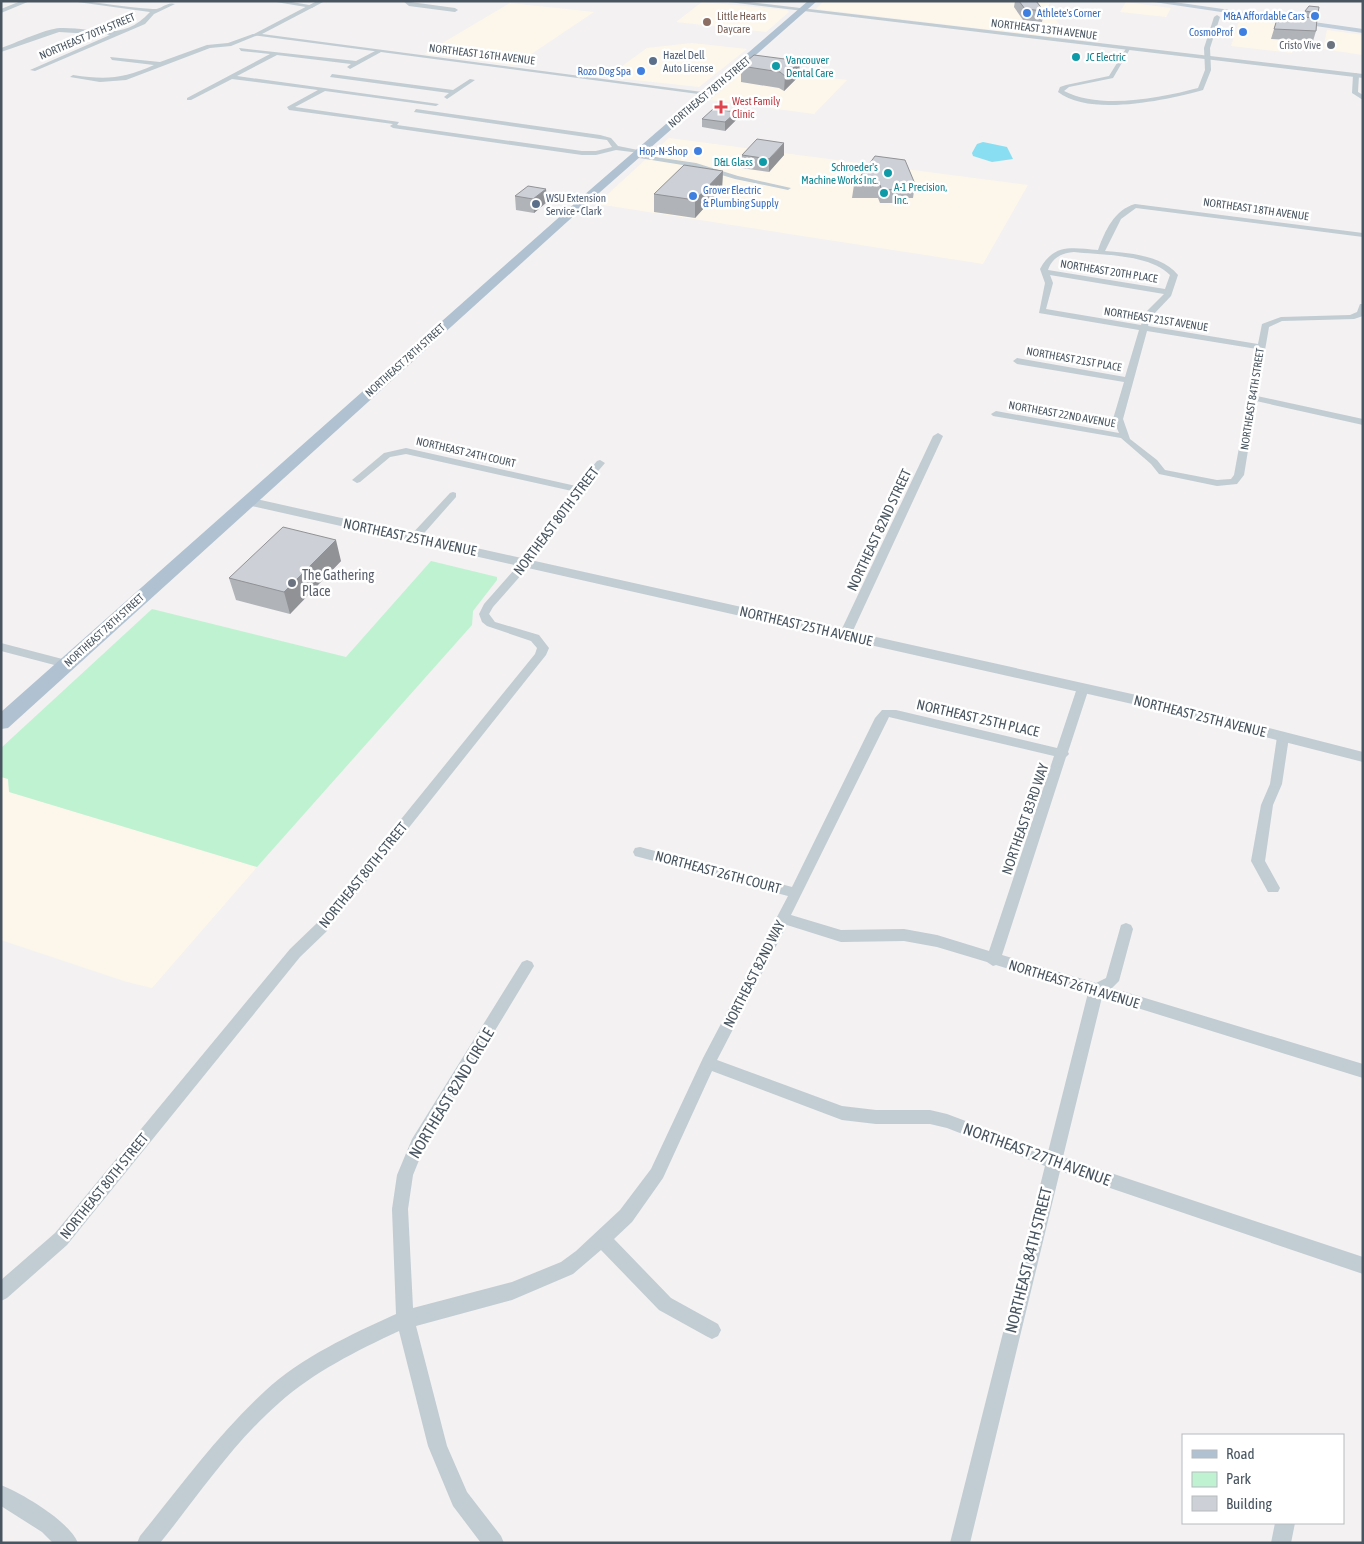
<svg xmlns="http://www.w3.org/2000/svg" width="1364" height="1544" viewBox="0 0 1364 1544" font-family="'Asap Condensed',sans-serif">
<rect width="100%" height="100%" fill="#f3f1f1"/>
<!-- commercial -->
<path fill="#fdf7eb" d="M824,1H1051L1047,8L1059,24L1052,37L816,9Z
M702,2L787,10L789,12L766,32L676,22Z
M1126,2L1171,8L1166,17L1120,12Z
M510,3L594,12L515,65L424,54Z
M1240,18L1298,26L1292,53L1231,46Z
M1327,30L1363,35V55L1323,49Z
M692,43L747,49L699,87L607,77L647,48Z
M747,68L847,80L814,114L710,100Z
M669,138L1028,185L983,264L597,204Z
M1,777L8,779L10,792L257,867L152,988L127,982L1,940Z"/>
<!-- green -->
<path fill="#bef2d1" d="M431,561L497,577V580L473,611L472,625L257,867L9,792L8,779L1,777V748L152,609L346,657Z"/>
<!-- water -->
<path fill="#8adef1" d="M983,142L1007,147L1013,159L992,162L973,156L972,153L977,144Z"/>
<g fill="none" stroke-linecap="round" stroke-linejoin="round">
<!-- minor -->
<path fill="#c1ccd3" fill-rule="evenodd" d="M70,1C98,1 125,8 153,9C161,10 167,1 175,4L154,14L145,24L35,71L30,70L110,35L59,32L1,52V48C16,43 45,29 60,28C95,27 122,43 150,12Z
M270,1H286L315,6L312,8Z
M403,1L455,8L458,10L455,12L409,6Z
M1217,15L1220,17L1210,48L1211,70L1203,90C1167,100 1090,117 1058,92L1060,87L1066,85L1109,76L1127,47L1130,49L1113,78L1069,87L1064,91C1101,110 1160,98 1198,88L1205,70L1204,48L1214,17Z
M253,34L258,35L231,46L210,48L126,80L100,82L70,77L73,75C106,80 123,79 154,65L112,60L110,57L160,62L207,45L228,43Z
M239,48L356,61L377,50H381V52L350,69L347,67L351,64L277,55L237,76L439,104L436,106L325,91L295,107L399,122L397,125L582,151H596L612,147L607,140L600,139L414,112L416,109L600,135L611,138L618,146L643,151L640,153L616,150L596,155H582L393,128L390,126L393,124L289,110L287,107L318,90L232,79L191,100H187V98L270,54L241,51Z
M1356,73L1359,75L1358,92L1363,95V100L1352,93L1353,75Z
M332,74L453,90L470,79L475,80L447,99L444,97L449,93L330,77Z
M635,154L696,163L738,176L791,188L788,190L735,179L695,167L633,157L632,156Z
M1135,204L1363,233V237L1136,208L1121,219L1105,251C1129,253 1162,255 1178,275L1171,296L1152,316L1148,326L1258,344L1262,324L1281,317L1350,315L1357,312L1360,304H1363V316L1354,319L1282,321L1269,327L1257,396L1363,419V425L1256,401L1244,475L1237,484L1217,486L1159,474L1151,464L1121,438L993,416L991,414L996,411L1119,433L1113,419L1124,382L1017,364L1013,361L1017,358L1125,377L1139,330L1039,313L1045,283L1040,269C1054,243 1072,248 1098,250C1105,231 1114,210 1135,204ZM1074,252C1101,255 1150,254 1170,275L1165,289L1048,270C1052,258 1061,253 1074,252ZM1050,275L1164,294L1145,313L1141,325L1046,309L1053,283ZM1147,331L1257,349L1234,475L1231,479L1217,480L1165,470L1157,460L1130,439L1123,419Z
M938,433L943,436L851,635L845,639L841,637L839,635L933,436Z
M406,448L576,486L597,461L600,460L605,463L581,491L530,565L493,607L489,614L495,622L539,635L549,648L546,655L326,932L300,957L67,1245L7,1298L1,1301V1280L55,1233L290,949L316,924L535,654L537,648L531,641L487,626L482,622L479,614L484,604L522,561L572,491L406,454L390,457L360,482L357,483L352,480L384,453Z
M453,492L456,493V497L418,540H410V536L450,493Z
M1,643L70,661L72,664L66,668L1,651Z
M1083,684L1089,688L1068,752L1069,754L1066,757L1002,955L1096,983L1106,978L1121,925L1126,923L1131,925L1133,929L1119,981L1112,988L1363,1064V1078L1102,997L1063,1157L1363,1257V1274L1060,1171L970,1543H950L1045,1166L947,1128L930,1124H876L842,1120L712,1071L663,1178L632,1222L614,1239L671,1298L718,1324L721,1330L718,1336L712,1339L706,1336L659,1310L601,1250L573,1274L512,1300L416,1326L447,1446L467,1492L501,1536L504,1543H481L453,1506L428,1446L399,1331C356,1351 314,1372 279,1403C233,1443 198,1496 160,1543H137L140,1536C180,1487 218,1434 265,1391C302,1357 350,1335 396,1314L392,1209L397,1175L412,1139L522,962L527,960L532,962L534,966L424,1148L413,1175L408,1209L413,1308L512,1282L561,1262L576,1251L620,1210L651,1169L703,1058L788,896L635,856L633,852L635,848L640,847L792,887L875,718L882,710H896L1057,748L1077,688ZM889,717L1054,756L989,951L937,935L904,929L841,930L791,915ZM787,925L841,942L904,941L937,947L987,962L993,966L996,965L1088,993L1048,1152L947,1114L930,1110H876L842,1106L717,1060Z
M1283,733L1289,737L1282,784L1273,805L1265,861L1280,888L1278,892H1268L1251,861L1261,805L1270,784L1277,737Z
M1,1485C23,1494 69,1521 78,1543H53L42,1532L1,1506Z
M1275,1523H1295L1291,1543H1271Z"/>
<!-- tertiary -->
<path fill="#c1ccd3" fill-rule="evenodd" d="M21,1H30L1,13V9Z
M317,1H325L262,34L710,93L706,95L252,35Z
M720,1H741L1363,74V78Z
M247,497L1159,700L1363,752V762L1159,710L243,504V498Z"/>
<!-- secondary -->
<path fill="#c1cdd8" fill-rule="evenodd" d="M1147,1H1167L1363,29V33Z"/>
<!-- primary -->
<path fill="#b0c1d1" fill-rule="evenodd" d="M808,1H817L599,193L8,728L1,729V712L591,189Z"/>
</g>
<!-- wall -->
<path fill="#b0b3b8" d="M1015,1H1036L1044,11L1042,22L1023,20L1014,7Z
M1305,11L1318,13L1317,18L1316,31L1313,41L1271,39L1278,16L1304,17Z
M754,55L799,76L784,91L779,88L741,82V66Z
M702,119L736,120L725,131L702,127Z
M742,155H784L769,172L741,168Z
M723,171L722,188L695,218L654,212V194Z
M915,184L913,198H906V203H880L878,198H852L854,185Z
M546,189L547,202L534,213L516,210L515,196Z
M341,561L290,614L236,600L229,578Z"/>
<!-- shaded-wall -->
<path fill="#909296" d="M800,61L799,76L784,91L785,76Z
M736,112V120L725,131V122Z
M784,143V155L769,172V159Z
M723,171L722,188L695,218V200Z
M546,189L547,202L534,213L533,199Z
M336,540L341,561L290,614L284,592Z"/>
<!-- building -->
<path fill="#cdd0d6" stroke="#909296" d="M1019,1H1036L1044,11L1025,9Z
M1309,6L1319,7L1318,13L1305,11Z
M1278,16L1317,18L1316,31L1274,29Z
M754,55L800,61L785,76L780,72L741,66Z
M713,109L736,112L725,122L702,119Z
M757,139L784,143L769,159L742,155Z
M875,156L905,160L915,184L905,185L907,189L882,190L880,185H854Z
M684,165L723,171L695,200L654,194Z
M528,186L546,189L533,199L515,196Z
M283,527L336,540L284,592L229,578Z"/>
<!-- markers -->
<g fill="#3f7fe0" stroke="#fff" stroke-width="2">
<circle cx="1027" cy="13" r="5"/>
<circle cx="1315" cy="16" r="5"/>
<circle cx="1243" cy="32" r="5"/>
<circle cx="641" cy="71" r="5"/>
<circle cx="698" cy="151" r="5"/>
<circle cx="693" cy="196" r="5"/>
</g>
<circle fill="#8d6e63" stroke="#fff" stroke-width="2" cx="707" cy="22" r="5"/>
<g fill="#6b7280" stroke="#fff" stroke-width="2">
<circle cx="1331" cy="45" r="5"/>
<circle cx="292" cy="583" r="5"/>
</g>
<g fill="#0f9aa8" stroke="#fff" stroke-width="2">
<circle cx="1076" cy="57" r="5"/>
<circle cx="776" cy="66" r="5"/>
<circle cx="763" cy="162" r="5"/>
<circle cx="888" cy="173" r="5"/>
<circle cx="884" cy="193" r="5"/>
</g>
<g fill="#5c6f8a" stroke="#fff" stroke-width="2">
<circle cx="653" cy="61" r="5"/>
<circle cx="536" cy="204" r="5"/>
</g>
<path fill="#e0444e" stroke="#fff" stroke-width="2" d="M718.5 99.5h5v5h5v5h-5v5h-5v-5h-5v-5h5z"/>
<g text-anchor="middle" stroke-width="5" stroke-linejoin="round" paint-order="stroke">
<!-- far-shop labels -->
<g font-size="11" fill="#366cbe" stroke="#fff" text-anchor="end">
<text x="1037" y="17" text-anchor="start">Athlete's Corner</text>
<text x="1305" y="20">M&amp;A Affordable Cars</text>
<text x="1233" y="36">CosmoProf</text>
<text x="631" y="75">Rozo Dog Spa</text>
<text x="688" y="155">Hop-N-Shop</text>
<text x="703" y="194" text-anchor="start">Grover Electric<tspan x="703" dy="13">&amp; Plumbing Supply</tspan></text>
</g>
<!-- far-education labels -->
<g font-size="11" fill="#785e54" stroke="#fff" text-anchor="start">
<text x="717" y="20">Little Hearts<tspan x="717" dy="13">Daycare</tspan></text>
</g>
<!-- far-street labels -->
<g font-size="11" fill="#485560" stroke="#fff">
<text transform="translate(1044 29) rotate(7)" y="4">NORTHEAST 13TH AVENUE</text>
<text transform="translate(87 36) rotate(-23)" y="4">NORTHEAST 70TH STREET</text>
<text transform="translate(482 54) rotate(7)" y="4">NORTHEAST 16TH AVENUE</text>
<text transform="translate(709 92) rotate(-40)" y="4">NORTHEAST 78TH STREET</text>
<text transform="translate(1256 209) rotate(8)" y="4">NORTHEAST 18TH AVENUE</text>
<text transform="translate(1109 271) rotate(9)" y="4">NORTHEAST 20TH PLACE</text>
<text transform="translate(1156 319) rotate(9)" y="4">NORTHEAST 21ST AVENUE</text>
<text transform="translate(1074 359) rotate(10)" y="4">NORTHEAST 21ST PLACE</text>
<text transform="translate(405 360) rotate(-42)" y="4">NORTHEAST 78TH STREET</text>
<text transform="translate(1252 399) rotate(-81)" y="4">NORTHEAST 84TH STREET</text>
<text transform="translate(1062 414) rotate(10)" y="4">NORTHEAST 22ND AVENUE</text>
<text transform="translate(466 452) rotate(13)" y="4">NORTHEAST 24TH COURT</text>
<text transform="translate(104 630) rotate(-42)" y="4">NORTHEAST 78TH STREET</text>
</g>
<!-- far-worship labels -->
<g font-size="11" fill="#5b616d" stroke="#fff" text-anchor="end">
<text x="1321" y="49">Cristo Vive</text>
</g>
<!-- far-service labels -->
<g font-size="11" fill="#4e5e75" stroke="#fff" text-anchor="start">
<text x="663" y="59">Hazel Dell<tspan x="663" dy="13">Auto License</tspan></text>
<text x="546" y="202">WSU Extension<tspan x="546" dy="13">Service - Clark</tspan></text>
</g>
<!-- far-culture labels -->
<g font-size="11" fill="#0d838f" stroke="#fff" text-anchor="start">
<text x="1086" y="61">JC Electric</text>
<text x="786" y="64">Vancouver<tspan x="786" dy="13">Dental Care</tspan></text>
<text x="753" y="166" text-anchor="end">D&amp;L Glass</text>
<text x="878" y="171" text-anchor="end">Schroeder's<tspan x="878" dy="13">Machine Works Inc.</tspan></text>
<text x="894" y="191">A-1 Precision,<tspan x="894" dy="13">Inc.</tspan></text>
</g>
<!-- far-health labels -->
<g font-size="11" fill="#be3a42" stroke="#fff" text-anchor="start">
<text x="732" y="105">West Family<tspan x="732" dy="13">Clinic</tspan></text>
</g>
<!-- street labels -->
<g font-size="14" fill="#485560" stroke="#fff">
<text transform="translate(556 521) rotate(-53)" y="5">NORTHEAST 80TH STREET</text>
<text transform="translate(879 530) rotate(-65)" y="5">NORTHEAST 82ND STREET</text>
<text transform="translate(410 537) rotate(12)" y="5">NORTHEAST 25TH AVENUE</text>
<text transform="translate(806 626) rotate(13)" y="5">NORTHEAST 25TH AVENUE</text>
<text transform="translate(1200 716) rotate(14)" y="5">NORTHEAST 25TH AVENUE</text>
<text transform="translate(978 718) rotate(13)" y="5">NORTHEAST 25TH PLACE</text>
<text transform="translate(1025 819) rotate(-71)" y="5">NORTHEAST 83RD WAY</text>
<text transform="translate(718 872) rotate(15)" y="5">NORTHEAST 26TH COURT</text>
<text transform="translate(363 875) rotate(-51)" y="5">NORTHEAST 80TH STREET</text>
<text transform="translate(754 974) rotate(-63)" y="5">NORTHEAST 82ND WAY</text>
<text transform="translate(1074 984) rotate(17)" y="5">NORTHEAST 26TH AVENUE</text>
<text transform="translate(104 1186) rotate(-51)" y="5">NORTHEAST 80TH STREET</text>
</g>
<!-- worship labels -->
<g font-size="14" fill="#5b616d" stroke="#fff" text-anchor="start">
<text x="302" y="580">The Gathering<tspan x="302" dy="16">Place</tspan></text>
</g>
<!-- near-street labels -->
<g font-size="16" fill="#485560" stroke="#fff">
<text transform="translate(451 1093) rotate(-59)" y="6">NORTHEAST 82ND CIRCLE</text>
<text transform="translate(1037 1154) rotate(20)" y="6">NORTHEAST 27TH AVENUE</text>
<text transform="translate(1028 1260) rotate(-76)" y="6">NORTHEAST 84TH STREET</text>
</g>
</g>
<!-- border -->
<rect width="1364" height="1544" fill="none" stroke="#485560" stroke-width="5"/>
<!-- legend -->
<rect x="1182" y="1434" width="162" height="90" fill="#ffffff" stroke="#b6bbbf"/>
<rect x="1192" y="1450" width="25" height="8" fill="#b0c1d1" stroke="#b6bbbf"/>
<text x="1226" y="1459" font-size="15" fill="#485560">Road</text>
<rect x="1192" y="1472" width="25" height="15" fill="#bef2d1" stroke="#b6bbbf"/>
<text x="1226" y="1484" font-size="15" fill="#485560">Park</text>
<rect x="1192" y="1496" width="25" height="15" fill="#cdd0d6" stroke="#b6bbbf"/>
<text x="1226" y="1509" font-size="15" fill="#485560">Building</text>
</svg>
